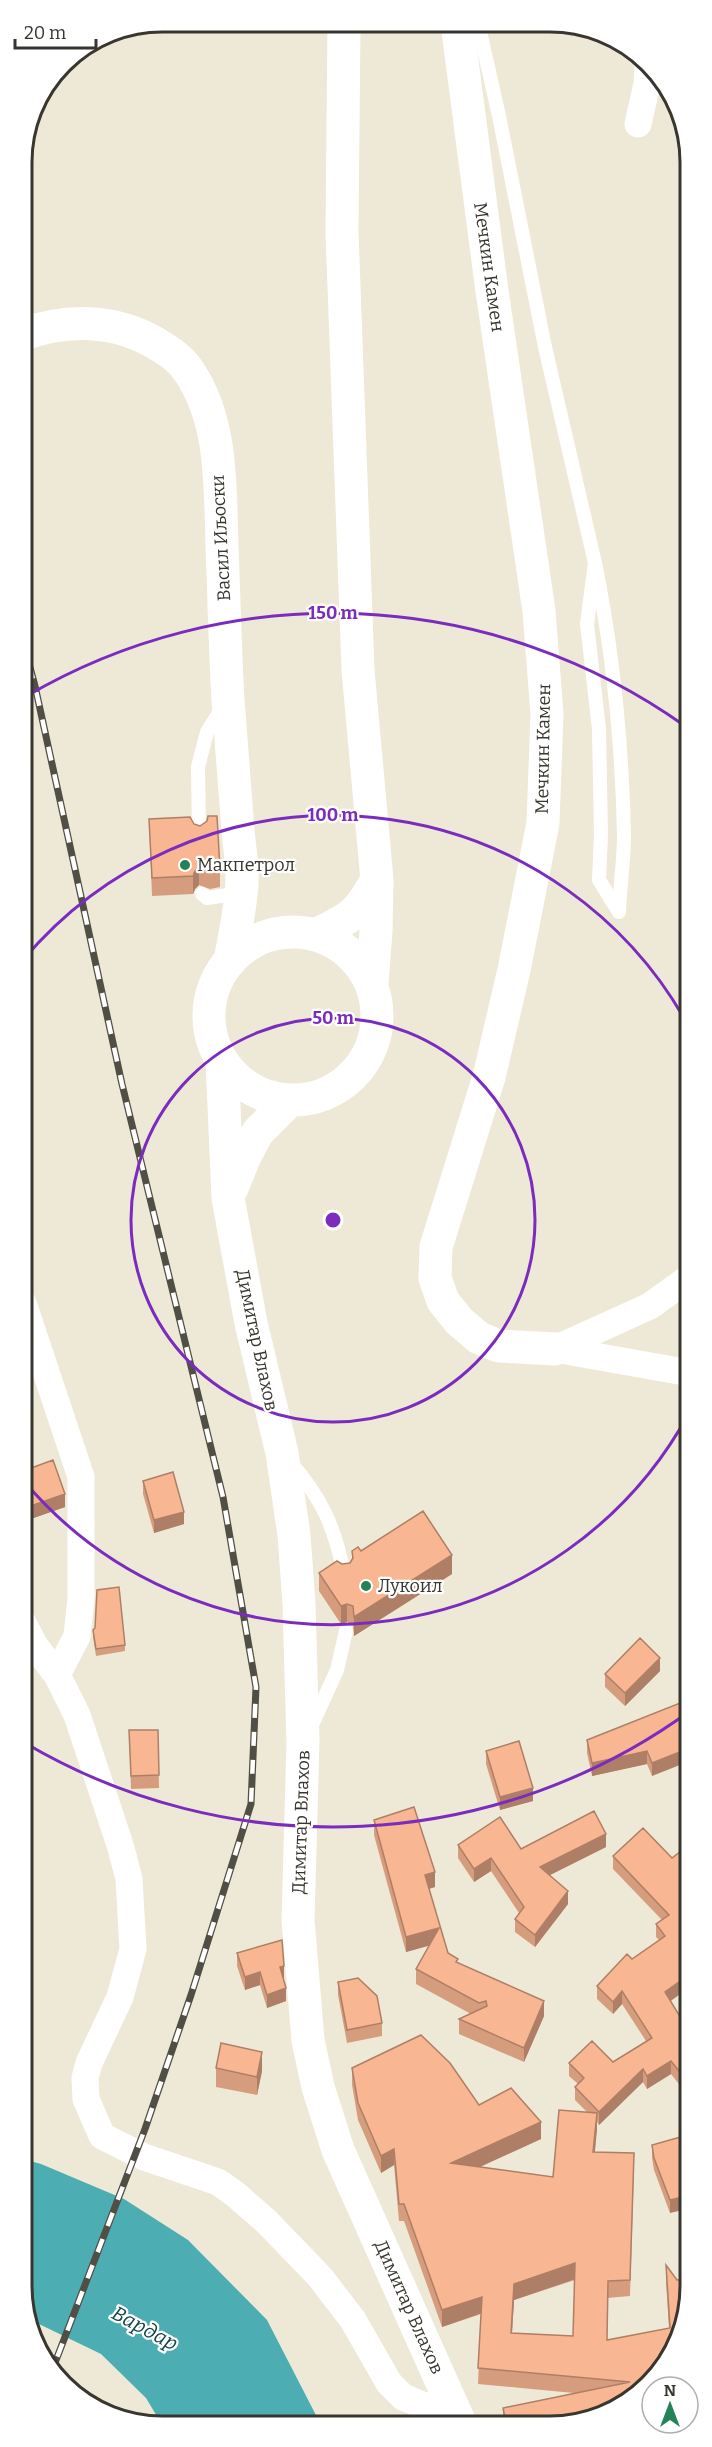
<svg xmlns="http://www.w3.org/2000/svg" width="712" height="2447" viewBox="0 0 712 2447" font-family="Bitter,serif">
<rect width="100%" height="100%" fill="#eee9d6"/>
<!-- water -->
<path fill="#4caeb3" d="M23,2159L41,2164L124,2199L188,2240L267,2320L320,2423H161L146,2398L101,2354L41,2325L28,2321L24,2313Z"/>
<g fill="none" stroke-linecap="round" stroke-linejoin="round">
<!-- service -->
<path stroke="#fff" stroke-width="14" d="M478,23L499,116L545,347L595,563
M595,563C613,652 622,743 624,834C624,860 620,886 619,912L599,880L601,834L599,729L587,624Z
M199,835L198,767L207,732L222,708
M202,894L207,898L242,893
M290,1462C322,1498 335,1528 344,1574
M311,1727L337,1670L346,1631"/>
<!-- minor -->
<path stroke="#fff" stroke-width="27" d="M638,124L647,84L648,61
M23,1303L81,1477V1598L77,1636L57,1675
M555,1349L650,1306L690,1277
M555,1349L690,1373
M23,1623L35,1646L57,1675L77,1715L121,1848L129,1879L133,1949L120,1997L89,2063L85,2078L86,2099L102,2136L144,2157L218,2182L235,2194L267,2222L320,2277L353,2320L389,2383L403,2397L422,2405L455,2410"/>
<!-- tertiary -->
<path stroke="#fff" stroke-width="33" d="M457,23L492,291L539,611L547,714L543,823L514,970L489,1077L436,1247L435,1278L443,1301L459,1321L479,1338L499,1346L555,1349"/>
<!-- secondary -->
<path stroke="#fff" stroke-width="33" d="M344,22L342,232L358,670L377,880L376,931L372,984
M21,335C67,318 115,319 157,344C168,351 180,358 188,370C223,420 220,487 222,545C224,597 225,648 228,700C231,743 235,787 238,831C240,851 244,874 241,894C239,916 234,939 230,961
M209 1016a84 84 0 1 1 168 0a84 84 0 1 1-168 0Z
M315,935C351,918 357,915 377,880
M222,1061L228,1198L251,1323L282,1453L294,1535L299,1604L303,1742L298,1920L308,2040L318,2087L338,2150L460,2423
M232,1188L245,1156L258,1132L290,1100"/>
<!-- rail casing -->
<g stroke="#504e45" stroke-width="7">
<path id="rail" d="M22,638L35,686L122,1084L223,1497L256,1687L251,1804L191,1995L145,2129L53,2368"/>
</g>
<!-- rail -->
<use href="#rail" stroke="#fff" stroke-width="4.5" stroke-dasharray="14" stroke-linecap="butt"/>
</g>
<!-- wall -->
<path fill="#d59d7e" fill-rule="evenodd" d="M149,819L220,869V887L210,889L199,885L195,889L193,894L152,896Z
M23,1471L65,1507L25,1521L23,1515Z
M143,1481L184,1524L154,1533L143,1494Z
M352,1551H361L452,1574L354,1636L353,1625L347,1622L341,1624L319,1591V1573L342,1564L350,1563L352,1559Z
M93,1630L125,1645V1651L96,1656L93,1637Z
M660,1671L625,1706L605,1687V1674Z
M690,1699L652,1776L647,1764L592,1776L587,1753V1740Z
M129,1730H158L159,1788L131,1789Z
M486,1751L533,1801L500,1810L486,1764Z
M374,1820L435,1887L429,1889L448,1953L458,1963L544,2016L524,2062L459,2034V2019L471,2014L416,1984V1969L430,1945L406,1952L374,1835Z
M643,1828L690,1987L670,2001L690,2033V2098L671,2074L647,2089L643,2082L599,2125L597,2122L595,2152L634,2170L630,2296L608,2298L607,2340L669,2328L666,2282V2265L677,2280L691,2279L656,2378L578,2423H503V2408L574,2393L478,2384L481,2314L442,2327L404,2221H399L394,2165L381,2173L358,2120L352,2085V2068L479,2105L541,2139L480,2167L553,2177L587,2112L575,2100V2087L578,2084L569,2076V2063L613,2062L646,2041L622,2004L613,2014L597,1999V1986L659,1940L656,1937V1924L662,1920L613,1869V1856ZM575,2280L573,2336L512,2333L514,2300Z
M458,1845L521,1849L606,1847L550,1875L568,1904L535,1947L515,1932V1919L519,1913L491,1871L474,1882L458,1858Z
M237,1953L284,1979H283L286,2001L267,2008L260,1985L245,1990L237,1966Z
M338,1982L382,2023V2036L347,2043L338,1995Z
M216,2068L262,2071L257,2095L216,2087Z
M691,2134L670,2213L654,2170L652,2158V2145Z"/>
<!-- shaded-wall -->
<path fill="#ae7f66" d="M199,867V885L195,889L193,894V876L195,871Z
M65,1494V1507L25,1521V1508Z
M184,1512V1524L154,1533V1520Z
M452,1555V1574L354,1636V1617Z
M347,1604V1622L341,1624V1606Z
M660,1658V1671L625,1706V1693Z
M690,1748V1761L652,1776V1763Z
M647,1751V1764L592,1776V1763Z
M533,1788V1801L500,1810V1797Z
M606,1834V1847L540,1880V1867Z
M491,1858V1871L474,1882V1869Z
M435,1872V1887L425,1890V1875Z
M568,1891V1904L535,1947V1935Z
M439,1928V1943L406,1952V1937Z
M284,1966V1979L280,1980V1967Z
M260,1972V1985L245,1990V1977Z
M690,1974V1987L665,2005V1992Z
M286,1988V2001L267,2008V1995Z
M622,1991V2004L613,2014V2002Z
M544,2001V2016L524,2062V2048Z
M262,2052V2071L257,2095V2077Z
M671,2061V2074L647,2089V2076Z
M643,2069V2082L599,2125V2112Z
M597,2113V2130L593,2169V2152Z
M541,2122V2139L451,2180V2163Z
M394,2149V2165L381,2173V2156Z
M691,2195V2208L670,2213V2200Z
M575,2263V2279L514,2300L511,2350L514,2284Z
M482,2297V2313L442,2327V2310Z"/>
<!-- building -->
<path fill="#f8b692" stroke="#ae7f66" stroke-width="1.5" fill-rule="evenodd" d="M208,816H217L220,869L210,870L199,867L195,871L193,876L152,878L149,819L190,817L194,824L200,826L207,821Z
M53,1460L65,1494L25,1508L23,1502V1471Z
M173,1472L184,1512L154,1520L143,1481Z
M423,1511L452,1555L354,1617L353,1606L347,1604L341,1606L319,1573L337,1561L342,1564L350,1563L353,1558L352,1551L358,1547L361,1551Z
M119,1587L125,1645L96,1649L93,1630L95,1628L97,1590Z
M640,1638L660,1658L625,1693L605,1674Z
M690,1699V1748L652,1763L647,1751L592,1763L587,1740Z
M129,1730H158L159,1775L131,1776Z
M519,1741L533,1788L500,1797L486,1751Z
M414,1807L435,1872L425,1875L448,1953L458,1959L456,1962L544,2001L524,2048L459,2019L487,2006L486,2001L479,2003L416,1969L439,1928L406,1937L374,1820Z
M594,1811L606,1834L540,1867L568,1891L535,1935L515,1919L524,1907L491,1858L474,1869L458,1845L500,1817L521,1849Z
M643,1828L672,1858L690,1844V1974L665,1992L690,2033V2085L671,2061L647,2076L643,2069L599,2112L575,2087L584,2078L569,2063L592,2041L613,2062L652,2038L622,1991L613,2002L597,1986L627,1954L632,1959L665,1936L656,1924L669,1915L613,1856Z
M282,1940L284,1966L280,1967L286,1988L267,1995L260,1972L245,1977L237,1953Z
M358,1978L377,1996L382,2023L347,2030L338,1982Z
M421,2035L450,2063L479,2105L511,2088L541,2122L451,2163L553,2177L559,2110L597,2113L593,2152L634,2153L630,2280L608,2281L607,2340L670,2328L666,2265L677,2280L691,2279V2295L656,2378L621,2407L578,2423H506L503,2408L630,2382L478,2368L482,2297L442,2310L404,2204H399L394,2149L381,2156L358,2103L352,2068ZM575,2263L573,2336L511,2333L514,2284Z
M221,2043L262,2052L257,2077L216,2068Z
M691,2134V2195L670,2200L654,2158L652,2145Z
M690,2209H691V2239Z"/>
<!-- distance rings -->
<g fill="none" stroke="#7b2cbf" stroke-width="3">
<circle cx="333" cy="1220" r="202"/>
<path d="M689 1413A405 405 0 0 1 23 1480M23 960A405 405 0 0 1 689 1027"/>
<path d="M690 1711A607 607 0 0 1 25 1743M25 697A607 607 0 0 1 685 726"/>
</g>
<!-- markers -->
<g fill="#248259" stroke="#fff" stroke-width="2">
<circle cx="185" cy="865" r="6"/>
<circle cx="366" cy="1586" r="6"/>
</g>
<g text-anchor="middle" stroke-width="4.5" stroke-linejoin="round" paint-order="stroke">
<!-- street labels -->
<g font-size="18" fill="#38362f" stroke="#fff">
<text transform="translate(489 267) rotate(82)" y="6">Мечкин Камен</text>
<text transform="translate(221 538) rotate(-93)" y="6">Васил Иљоски</text>
<text transform="translate(543 749) rotate(-89)" y="6">Мечкин Камен</text>
<text transform="translate(257 1340) rotate(78)" y="6">Димитар Влахов</text>
<text transform="translate(301 1822) rotate(-88)" y="6">Димитар Влахов</text>
<text transform="translate(409 2307) rotate(66)" y="6">Димитар Влахов</text>
</g>
<!-- poi labels -->
<g font-size="18" fill="#38362f" stroke="#fff" text-anchor="start">
<text x="197" y="871">Макпетрол</text>
<text x="378" y="1592">Лукоил</text>
</g>
<!-- water labels -->
<g font-size="20" font-style="italic" fill="#174447" stroke="#fff">
<text transform="translate(145 2328) rotate(28)" y="7">Вардар</text>
</g>
</g>
<!-- crop -->
<path d="M0 0H712V2447H0ZM162 32H550A130 130 0 0 1 680 162V2286A130 130 0 0 1 550 2416H162A130 130 0 0 1 32 2286V162A130 130 0 0 1 162 32Z" fill="#fff" fill-rule="evenodd"/>
<path fill="none" stroke="#38362f" stroke-width="3" d="M162 32H550A130 130 0 0 1 680 162V2286A130 130 0 0 1 550 2416H162A130 130 0 0 1 32 2286V162A130 130 0 0 1 162 32Z"/>
<circle cx="333" cy="1220" r="9" fill="#7b2cbf" stroke="#fff" stroke-width="3"/>
<g font-size="18" text-anchor="middle" font-weight="bold" fill="#7b2cbf" stroke="#fff" stroke-width="4.5" stroke-linejoin="round" paint-order="stroke">
<text x="333" y="619">150 m</text>
<text x="333" y="821">100 m</text>
<text x="333" y="1024">50 m</text>
</g>
<!-- north arrow -->
<g transform="translate(670 2405)"><circle r="28" fill="#ffffff" stroke="#afafac" stroke-width="1.5"/>
<path d="M0-4.5L10 22L0 15L-10 22Z" fill="#248259"/>
<text y="-9" font-size="16" font-weight="bold" text-anchor="middle" fill="#38362f">N</text>
</g>
<!-- scale -->
<path d="M15 39v9h81v-9" fill="none" stroke="#38362f" stroke-width="3"/>
<text x="24" y="39" font-size="18" fill="#38362f" stroke="#ffffff" stroke-width="4.5" paint-order="stroke">20 m</text>
</svg>
